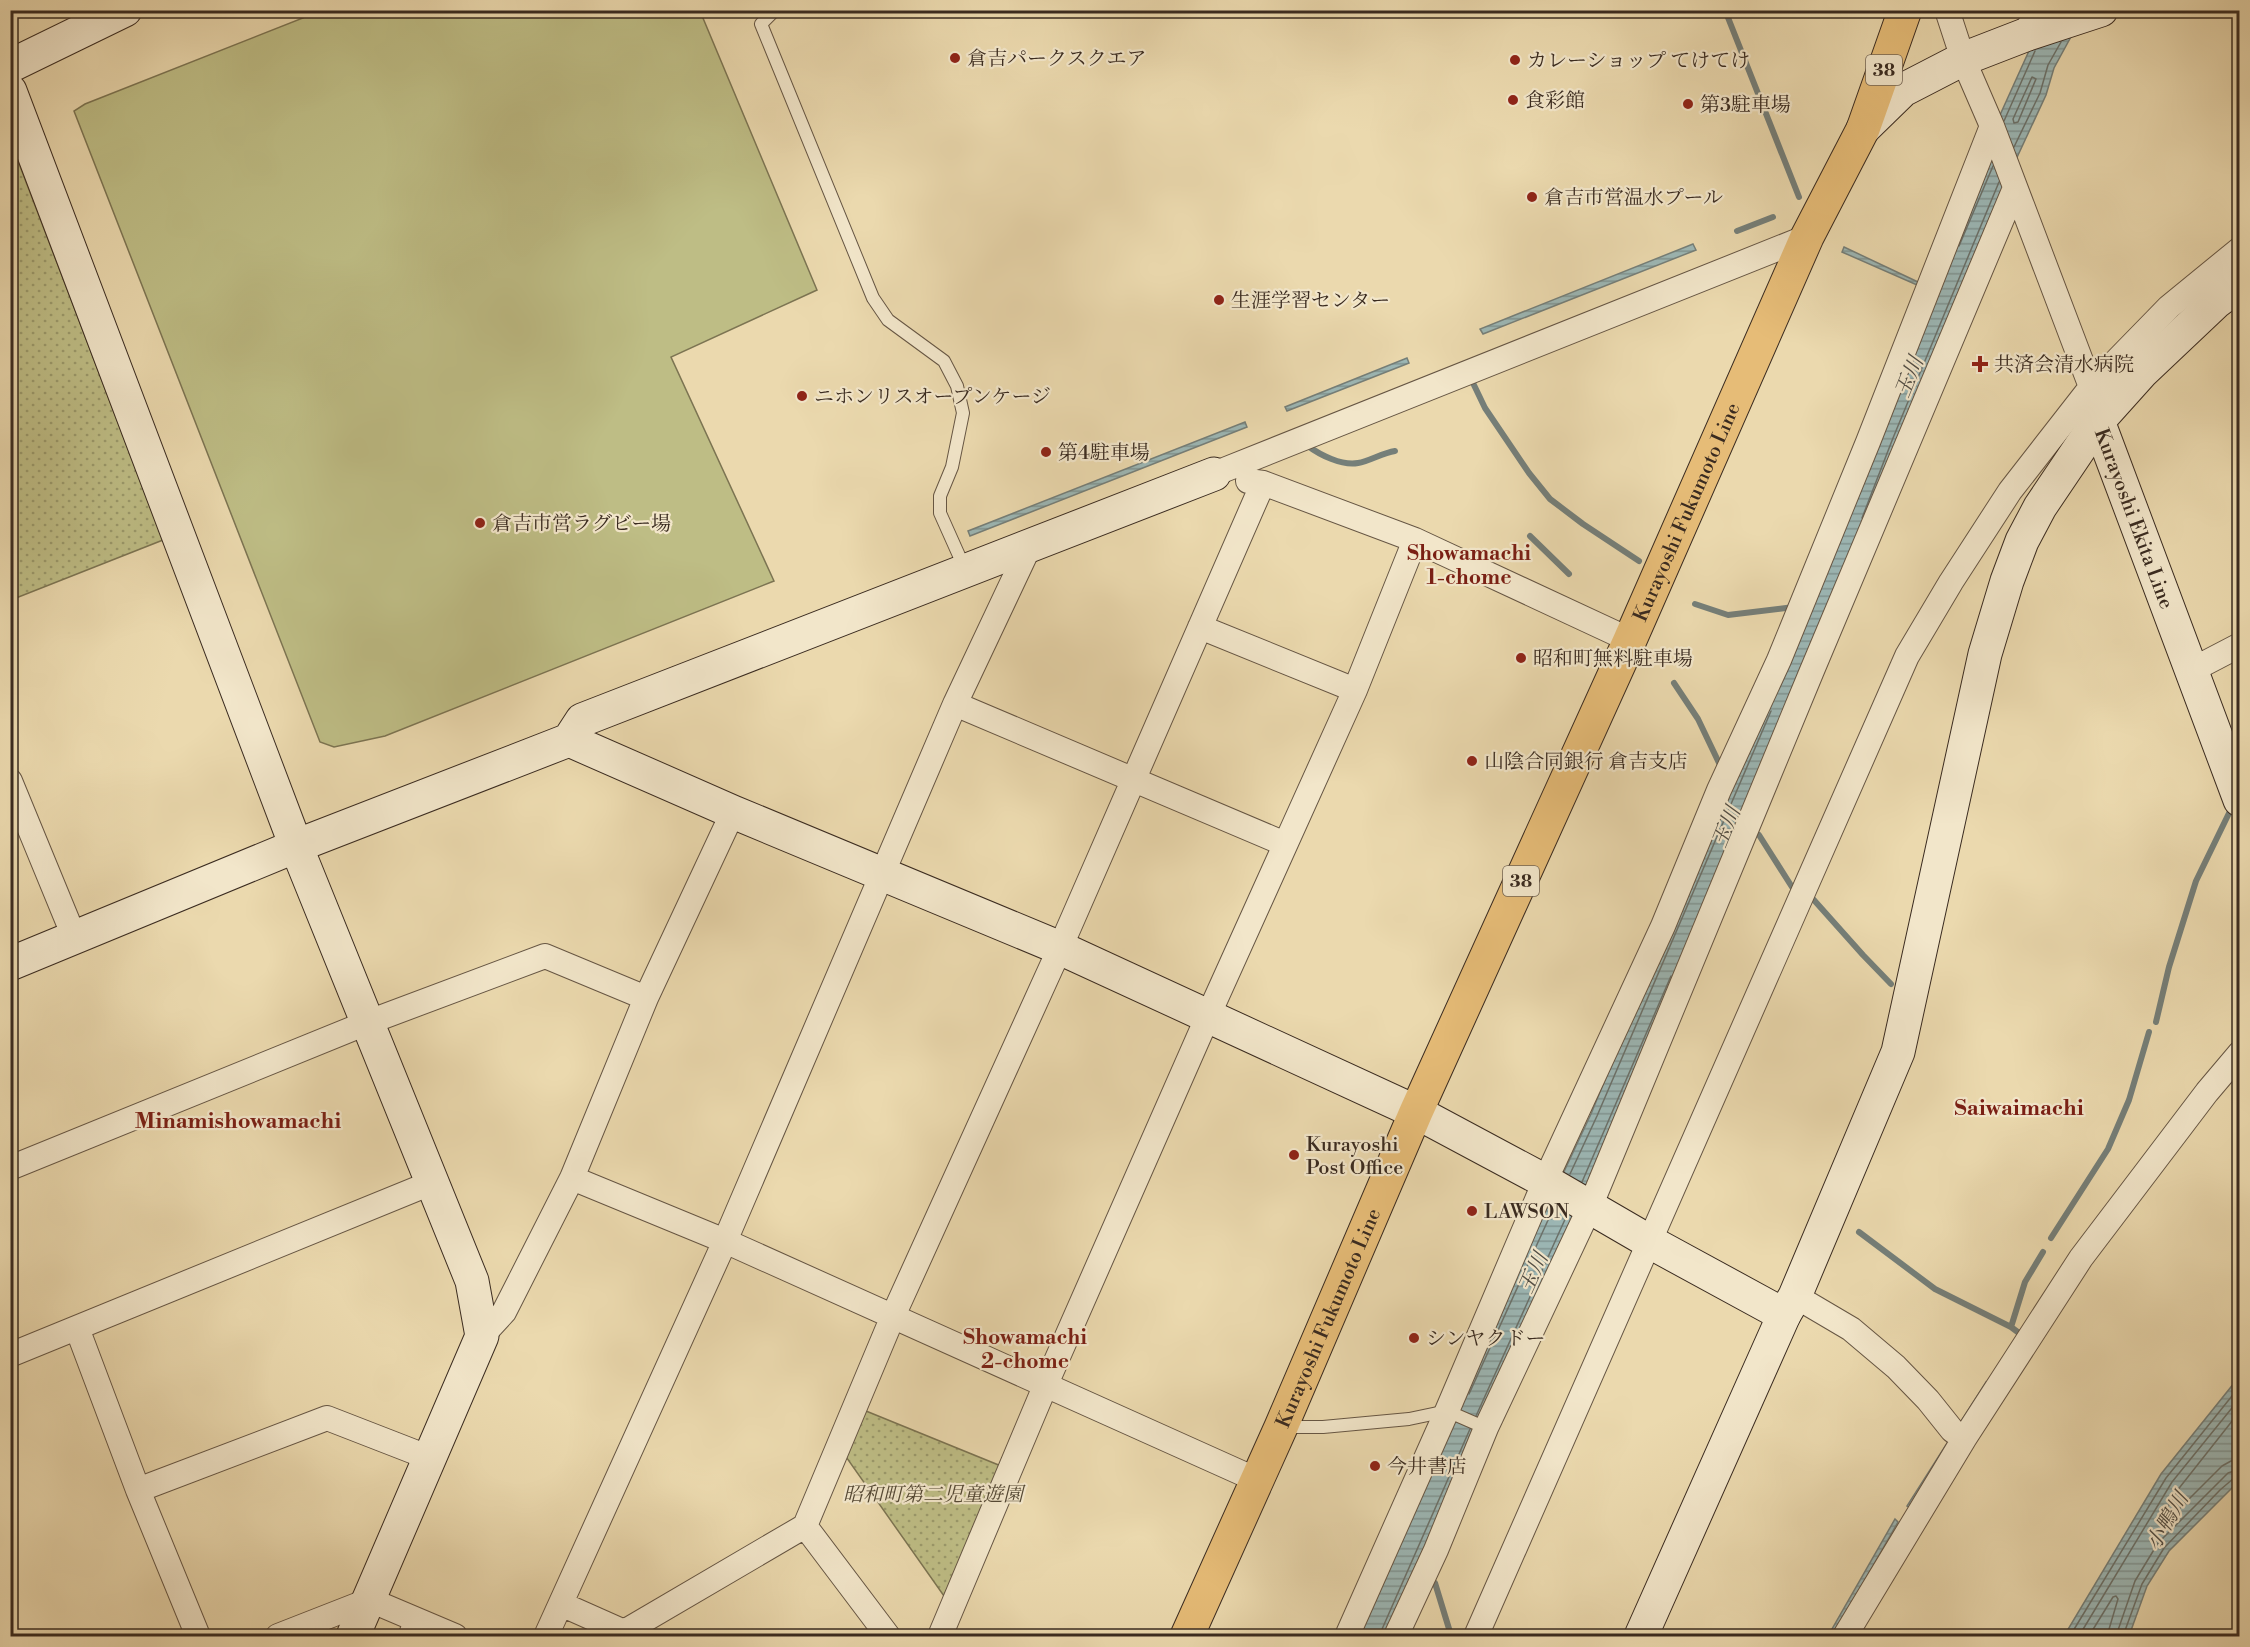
<svg xmlns="http://www.w3.org/2000/svg" width="2250" height="1647" viewBox="0 0 2250 1647" font-family="'Libre Bodoni','Noto Serif JP',serif">
<defs>
<pattern id="grass-dots" width="8" height="8" patternUnits="userSpaceOnUse" patternTransform="scale(1.5)"><rect width="8" height="8" fill="#bebd85"/><path d="M2 2h.1M6 6h.1" fill="none" stroke="#9b9a6c" stroke-width="1.8" stroke-linecap="round"/></pattern>
<pattern id="water-rules" width="6" height="5" patternUnits="userSpaceOnUse" patternTransform="scale(1.5)"><rect width="6" height="5" fill="#9cb7b5"/><path d="M0 2.5h6" fill="none" stroke="#809593"/></pattern>
</defs>
<rect width="100%" height="100%" fill="#ebd9ae"/>
<filter id="stains"><feTurbulence type="fractalNoise" baseFrequency=".00333" numOctaves="4"/><feColorMatrix values="0 0 0 0 .2 0 0 0 0 .09 0 0 0 0 .02 0 0 0 .5 -.17"/></filter>
<radialGradient id="worn" r=".72"><stop offset=".6" stop-color="#630" stop-opacity="0"/><stop offset="1" stop-color="#630" stop-opacity=".3"/></radialGradient>
<!-- grass -->
<path fill="url(#grass-dots)" stroke="#7c7452" stroke-width="1.5" d="M10,140L163,540L11,600H10Z
M866,1411L1001,1466L944,1596L844,1454Z"/>
<!-- pitch -->
<path fill="#bebd85" stroke="#7c7452" stroke-width="1.5" d="M323,10L700,11L817,290L671,357L774,581L385,736L334,747L320,742L74,111L85,104Z"/>
<!-- water -->
<path fill="url(#water-rules)" stroke="#757f79" stroke-width="1.5" d="M2047,11H2085L2054,68L2046,95L2000,194L1611,1135L1384,1636H1354L1509,1289L1591,1114L2000,115Z
M1693,244L1696,250L1483,334L1480,329Z
M1844,247L1918,282L1917,285L1842,252Z
M1407,358L1409,363L1287,411L1285,407Z
M1245,422L1247,427L970,536L968,531Z
M2239,1377V1481L2169,1551L2147,1586L2129,1636H2064L2161,1474Z
M1986,1382L1987,1384L1910,1508L1907,1506Z
M1895,1519L1898,1522L1833,1636H1828Z"/>
<g fill="none" stroke-linecap="round" stroke-linejoin="round">
<!-- shore -->
<path stroke="#6b716a" stroke-width="1.5" d="M2032,77L2036,79L2018,122L2014,123L2013,119Z
M2004,121L2035,51
M2014,147L2040,93L2048,65L2061,42
M1959,246L1993,166
M1862,518L1893,438L1999,182
M1570,1174L1597,1116L1771,711
M1582,1182L1671,976
M1469,1394L1554,1207
M2240,1411L2180,1487L2159,1521V1524H2164L2222,1466L2231,1461L2240,1460
M1476,1416L1567,1215
M1379,1636L1470,1429
M2070,1636L2166,1478L2240,1386
M2079,1636L2172,1482L2240,1398
M2089,1636L2113,1597L2116,1596L2118,1599L2107,1636
M2116,1636L2135,1581L2158,1543L2228,1473L2240,1469
M2123,1636L2142,1584L2164,1548L2220,1490L2234,1478L2240,1477"/>
<!-- stream -->
<path stroke="#757f79" stroke-width="6" d="M1725,10L1799,197
M1737,231L1773,217
M1473,383L1485,408L1529,473L1550,499L1583,524L1639,561
M1308,446C1320,455 1342,466 1358,463C1370,461 1382,453 1395,451
M1530,536L1569,574
M1695,604L1728,615L1794,607
M1674,683L1698,719L1720,765
M1759,835L1792,887
M1813,899L1863,955L1891,984
M2156,1022L2169,967L2196,881L2232,807
M1859,1232L1935,1289L2011,1327L2019,1333
M2051,1238L2108,1149L2129,1100L2149,1032
M2011,1327L2025,1282L2043,1252
M1435,1583L1450,1632L1449,1636"/>
<!-- lane casing -->
<g stroke="#665644" stroke-width="14">
<path id="lane" d="M775,10L761,24L873,298L888,320L944,361L957,386L963,413L952,467L940,496V513L965,569
M1285,1427H1323L1409,1419L1447,1411L1486,1428
M404,1636L411,1618"/>
</g>
<!-- street casing -->
<g stroke="#665644" stroke-width="26">
<path id="street" d="M1947,10L1963,59L1992,126L2091,387L2094,401
M2025,35L2037,10
M1214,474L1807,237
M1248,481L1263,483L1415,540L1630,640
M1200,627L1355,690
M2192,670L2240,645
M955,704L1285,844
M10,781L75,939
M10,1168L369,1022L545,956L646,998
M572,1178L725,1241L1257,1480
M1795,1296L1851,1329L1896,1367L1928,1400L1952,1430L1964,1439
M77,1328L138,1490L198,1636
M482,1336L504,1312L572,1178L646,998L733,812
M10,1355L431,1183
M138,1490L327,1418L430,1458
M805,1526L888,1636
M561,1604L624,1632L805,1526L893,1316L1060,948L1263,483
M278,1636L370,1600L455,1636
M546,1636L725,1241L955,704L1030,545
M940,1636L1046,1384L1208,1016L1355,690L1415,540
M1347,1636L1447,1411L1545,1181L1663,926L1719,790L1779,660L1868,442L1992,126
M1396,1636L1436,1550L1486,1428L1590,1207L1811,673L2015,188
M1476,1636L1907,656L1951,582L2010,491L2091,387L2169,307L2240,249
M1845,1636L1964,1439L2081,1258L2207,1092L2240,1053"/>
</g>
<!-- secondary casing -->
<g stroke="#3a2b20" stroke-width="35">
<g id="secondary">
<path d="M10,66L125,10"/>
<path d="M10,91L296,846L472,1281L482,1336L353,1636"/>
<path d="M1863,129L1903,90L1963,59L2025,35L2101,10"/>
<path id="s1" d="M2098,421L2240,800"/>
<path d="M569,740L733,812L1060,948L1416,1112L1545,1181L1650,1242L1784,1315"/>
<path d="M10,964L296,846L569,740L582,720L1214,474"/>
<path d="M1641,1636L1784,1315L1795,1296L1898,1052L1985,654L2007,581L2022,541L2040,507L2098,421L2142,372L2216,302L2240,284"/>
</g>
</g>
<!-- primary casing -->
<g stroke="#3a2b20" stroke-width="35">
<g id="primary">
<path id="s2" d="M1187,1636L1281,1427L1416,1112L1630,640L1807,237L1863,129L1905,10"/>
</g>
</g>
<!-- lane -->
<use href="#lane" stroke="#f2e6ca" stroke-width="12"/>
<!-- street -->
<use href="#street" stroke="#f2e6ca" stroke-width="24"/>
<!-- secondary -->
<use href="#secondary" stroke="#f2e6ca" stroke-width="33"/>
<!-- primary -->
<use href="#primary" stroke="#e6bc77" stroke-width="33"/>
</g>
<!-- markers -->
<g fill="#8f2418" stroke="#f2e6ca" stroke-width="2">
<circle cx="955" cy="58" r="6"/>
<circle cx="1515" cy="60" r="6"/>
<circle cx="1513" cy="100" r="6"/>
<circle cx="1688" cy="104" r="6"/>
<circle cx="1532" cy="197" r="6"/>
<circle cx="1219" cy="300" r="6"/>
<path d="M1977 355h6v6h6v6h-6v6h-6v-6h-6v-6h6z"/>
<circle cx="802" cy="396" r="6"/>
<circle cx="1046" cy="452" r="6"/>
<circle cx="480" cy="523" r="6"/>
<circle cx="1521" cy="658" r="6"/>
<circle cx="1472" cy="761" r="6"/>
<circle cx="1294" cy="1155" r="6"/>
<circle cx="1472" cy="1211" r="6"/>
<circle cx="1414" cy="1338" r="6"/>
<circle cx="1375" cy="1466" r="6"/>
</g>
<g text-anchor="middle" stroke-width="4.5" stroke-linejoin="round" paint-order="stroke">
<!-- shield labels -->
<g fill="#f2e6ca" stroke="#716353" stroke-width="1.5">
<rect x="1866" y="55" width="36" height="30" rx="4.5"/>
<rect x="1503" y="866" width="36" height="30" rx="4.5"/>
</g>
<g font-size="18" font-weight="bold" fill="#3a2b20">
<text x="1884" y="76">38</text>
<text x="1521" y="887">38</text>
</g>
<!-- poi labels -->
<g font-size="20" fill="#3a2b20" stroke="#f2e6ca" text-anchor="start">
<text x="967" y="65">倉吉パークスクエア</text>
<text x="1527" y="67">カレーショップ てけてけ</text>
<text x="1525" y="107">食彩館</text>
<text x="1700" y="111">第3駐車場</text>
<text x="1544" y="204">倉吉市営温水プール</text>
<text x="1231" y="307">生涯学習センター</text>
<text x="1994" y="371">共済会清水病院</text>
<text x="814" y="403">ニホンリスオープンケージ</text>
<text x="1058" y="459">第4駐車場</text>
<text x="492" y="530">倉吉市営ラグビー場</text>
<text x="1533" y="665">昭和町無料駐車場</text>
<text x="1484" y="768">山陰合同銀行 倉吉支店</text>
<text x="1306" y="1151">Kurayoshi<tspan x="1306" dy="23">Post Office</tspan></text>
<text x="1484" y="1218">LAWSON</text>
<text x="1426" y="1345">シンヤクドー</text>
<text x="1387" y="1473">今井書店</text>
</g>
<!-- street labels -->
<g font-size="20" fill="#3a2b20" stroke="#f2e6ca">
<text dy="7" stroke="none"><textPath href="#s2" startOffset="1230">Kurayoshi Fukumoto Line</textPath></text>
<text dy="7" stroke="none"><textPath href="#s1" startOffset="104">Kurayoshi Ekita Line</textPath></text>
<text dy="7" stroke="none"><textPath href="#s2" startOffset="348">Kurayoshi Fukumoto Line</textPath></text>
</g>
<!-- park labels -->
<g font-size="20" font-style="italic" fill="#544834" stroke="#f2e6ca">
<text x="933" y="1501">昭和町第二児童遊園</text>
</g>
<!-- water labels -->
<g font-size="21" font-style="italic" fill="#524e45" stroke="#f2e6ca">
<text transform="translate(1909 377) rotate(-68)" y="7">玉川</text>
<text transform="translate(1726 827) rotate(-68)" y="7">玉川</text>
<text transform="translate(1533 1273) rotate(-66)" y="7">玉川</text>
<text transform="translate(2167 1521) rotate(-60)" y="7">小鴨川</text>
</g>
<!-- neighbourhood labels -->
<g font-size="21" font-weight="bold" fill="#7a1f14" stroke="#f2e6ca">
<text x="1469" y="560">Showamachi<tspan x="1469" dy="24">1-chome</tspan></text>
<text x="1025" y="1344">Showamachi<tspan x="1025" dy="24">2-chome</tspan></text>
</g>
<!-- quarter labels -->
<g font-size="22" font-weight="bold" fill="#7a1f14" stroke="#f2e6ca">
<text x="2019" y="1115">Saiwaimachi</text>
<text x="238" y="1128">Minamishowamachi</text>
</g>
</g>
<!-- margin -->
<rect width="2250" height="1647" fill="none" stroke="#ebd9ae" stroke-width="36"/>
<rect x="12" y="12" width="2226" height="1623" fill="none" stroke="#3a2b20" stroke-width="3"/>
<rect x="18" y="18" width="2214" height="1611" fill="none" stroke="#3a2b20" stroke-width="1.5"/>
<rect width="100%" height="100%" filter="url(#stains)"/>
<rect width="100%" height="100%" fill="url(#worn)"/>
</svg>
